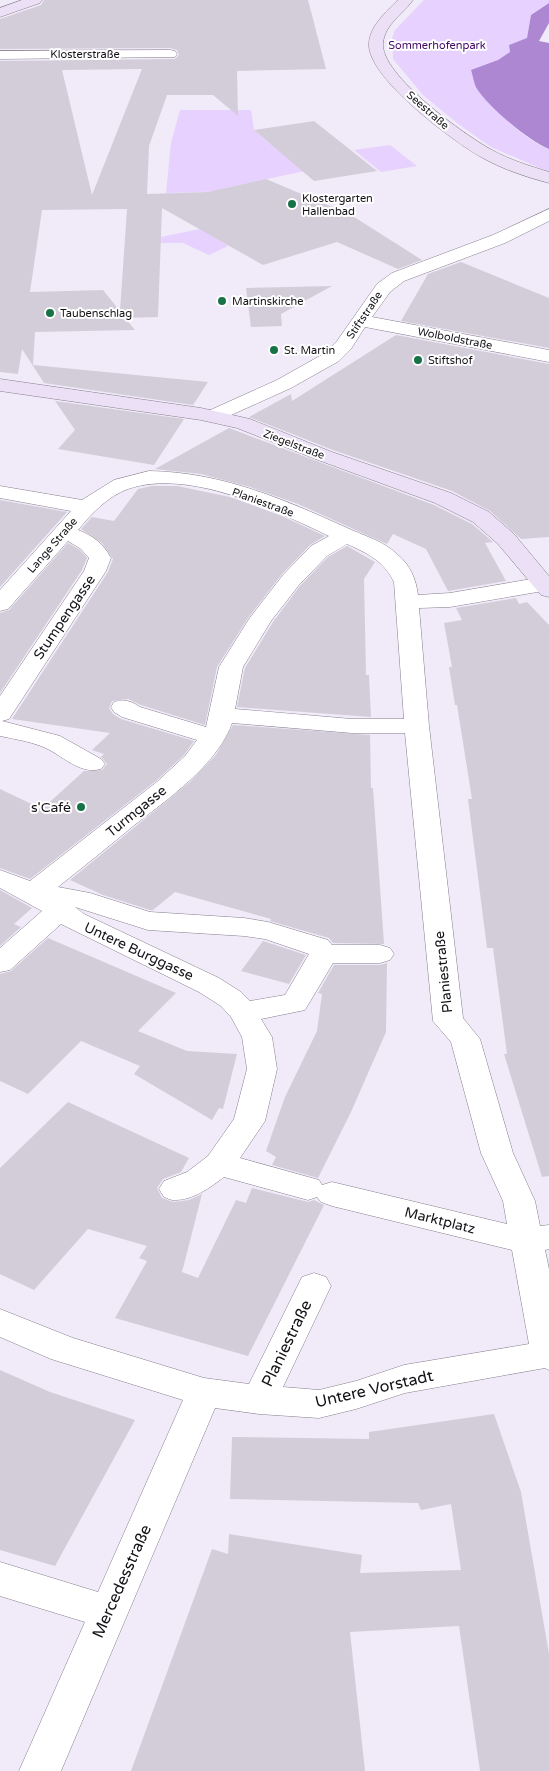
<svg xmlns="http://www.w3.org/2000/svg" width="549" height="1771" viewBox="0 0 549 1771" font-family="'Varela Round',sans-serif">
<rect width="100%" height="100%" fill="#f1eaf8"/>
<!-- green -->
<path fill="#e7d1ff" d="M424,0H549V3L531,15L527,38L509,45L510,52L498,60L476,88C497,110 520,138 549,149V172L491,147L457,123L423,95L393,59L392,38L395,30Z
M180,110H251L254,130L270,144L285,142L305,171L225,188L229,191L166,193L171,143Z
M390,145L417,166L381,172L354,150Z
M200,229L211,234L228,246L209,255L183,243H128V240L161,237Z"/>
<!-- water -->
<path fill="#ad87d2" d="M549,3V23L539,41L549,43V149C528,141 489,107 477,89C474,84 473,76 471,70L498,60L510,52L509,45L527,38L531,15Z"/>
<!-- building -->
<path fill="#d3cdda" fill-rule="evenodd" d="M44,0H308L326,69L237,71L238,116L213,95H167L149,146L147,194L208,192L266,179L351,215L422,260L398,269L337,242L263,265L162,208L158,317L125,318L135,330L35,332L33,365L208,382L193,405L44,383L22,349L18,374L0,372V61L175,59L179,55L177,50L170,48L0,49V19L41,5ZM142,69L92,195L62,70ZM127,209L120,311L103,290L30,292L42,210Z
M314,121L377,171L314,181L254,130Z
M461,262L549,298V348L401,321L428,274Z
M332,286L281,314L282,326L251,327L246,288Z
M396,335L549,364V537L521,539L490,511L452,491L333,450L249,417L291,394L292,401Z
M55,401L184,419L154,465L58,449L75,430Z
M229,428L434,505L472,524L493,542L485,543L506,581L448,591L426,549L393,534L387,544L298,504L250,487L201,474L155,469Z
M152,486H177L230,497L282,516L325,536L310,545L282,574L248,618L217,667L205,725L141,705L128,699L112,701L109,708L113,714L121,719L194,741L184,755L157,780L30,879L0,868V789L42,809L84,771L102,770L107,764L101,757L104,754L92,750L110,733L12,719L108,572L113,559L102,543L81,529L92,517L114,521L138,489Z
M0,500L67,512L0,587Z
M68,543L80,550L87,558L82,570L0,693V613L9,610Z
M347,546L375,562L364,579L366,675H369L371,717L237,707L245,668L273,622L300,586L328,557Z
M516,598L519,604L527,602L549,625V1176L542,1177L504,1054H507L493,948H487L468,799H472L457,705H455L449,667H452L444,623L462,620L456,608Z
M233,725L370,735L371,788H373L384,944L333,943L329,938L270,921L271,919L175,892L153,910H150L103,895L70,880L190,782L216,755Z
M0,890L32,908L14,924L21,927L0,946Z
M48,938L176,993L138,1031L187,1051L237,1054L223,1109L219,1108L212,1120L134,1074L140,1066L81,1041L28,1094L0,1081V974L11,971Z
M263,941L306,955L289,984L241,971Z
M387,963L386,1032L351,1112L318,1178L272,1165L276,1157L266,1151L285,1097L317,1031L322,994L318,993L334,965H380Z
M68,1102L189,1158L181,1172L163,1179L157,1188L162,1198L173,1202L189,1200L202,1194L182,1272L198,1278L236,1200L246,1203L252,1188L308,1202L314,1200L324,1205L248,1356L115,1318L147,1261L139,1258L147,1246L88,1229L34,1290L0,1274V1168Z
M0,1370L50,1392L135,1420L55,1566L0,1550Z
M494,1414L521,1492L549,1654V1771H480L459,1626L350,1632L365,1771H131L212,1549L228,1554L229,1534L362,1555L360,1573L461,1570L451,1504L421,1510L418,1503L230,1499L232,1437L369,1439V1432Z"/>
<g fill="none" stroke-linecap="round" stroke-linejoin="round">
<!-- street casing -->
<g stroke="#857f8c" stroke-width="1">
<path id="street" d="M170,50L175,51L177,54L175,57L0,59V51Z
M549,209V221L505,243L404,281L390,292L372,317L549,350V362L365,327L351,349L339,361L291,388L220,420L213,422L206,420L203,416L206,412L277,380L325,353L337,341L377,284L392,273L493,235Z
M149,471C220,472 281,498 345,527C362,535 384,541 398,555C410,565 416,579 418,595L450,593L543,577L549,579V589L543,591L450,607L419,608L429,726L463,1018L480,1039L513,1153L535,1201L540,1226L549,1225V1249L545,1250L549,1269V1370L545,1368L405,1393L356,1409L319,1418L259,1414L215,1408L61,1771H19L85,1622L0,1596V1562L98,1592L183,1400L51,1359L0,1337V1309L73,1338L204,1378L249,1384L302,1277L314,1273L326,1277L331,1286L283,1387L319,1390L356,1381L404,1365L529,1344L512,1250L332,1206L321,1202L317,1197L308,1200L224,1177C211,1187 193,1200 176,1200C172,1201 167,1198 164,1197L159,1189L164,1181L187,1172L208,1156L234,1119L247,1069L242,1037L231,1017L221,1006L199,992L61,924L10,970L0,972V948L42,911L0,888V870L30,881L158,781L185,756L197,740L122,717L114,712L111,707L114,702C125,699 131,701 140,707L206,727L219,667L249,619L283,575L311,546L329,536C274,510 189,468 128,489C108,496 91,514 78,530C93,536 103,543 111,558L106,571L9,719L2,721L60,736L101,759L105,764L101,769C78,775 62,754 41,746C28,741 14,739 0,736V696L84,571L89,558L81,549L68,541L8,609L0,611V590L71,511L0,498V486L82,500L114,480ZM347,544C367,553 384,561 394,582L404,719H352L235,709L243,667L271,621L299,585L327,556ZM232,723L352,733H405L433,1021L451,1042L481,1153L503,1201L507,1224L332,1182L322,1185L319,1180L240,1158L265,1121L277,1069L272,1037L261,1019L305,1010L333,963H380L390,960L394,954L390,948L380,945H332L328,940L268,922L244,918L150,912L90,893L58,887C83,867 108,847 132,827C166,800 217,766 232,723ZM75,907L148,930L244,936L265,939L309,954L285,995L250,1001L241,992L219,978L84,914Z"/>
</g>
<!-- secondary casing -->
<g stroke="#857f8c" stroke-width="1">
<path id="secondary" d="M22,0H42L40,3L0,17V8Z
M398,0H413C403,14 385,24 383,43C380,75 466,136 492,150C510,160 530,166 549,172V183C526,177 502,169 481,157C454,142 366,77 369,43C370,26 386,12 398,0Z
M0,379L201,408L250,419L332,452L451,493L489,512L514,534L549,576V597L541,595L498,544L473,522L435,503L318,460L237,428L201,420L0,391Z"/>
</g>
<!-- street -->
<use href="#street" fill="#fff" fill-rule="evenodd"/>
<!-- secondary -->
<use href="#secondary" fill="#ebe0f5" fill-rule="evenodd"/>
</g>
<!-- markers -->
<g fill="#177247" stroke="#fff" stroke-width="2">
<circle cx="292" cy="204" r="5"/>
<circle cx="222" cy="301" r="5"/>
<circle cx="50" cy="313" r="5"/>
<circle cx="274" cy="350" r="5"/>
<circle cx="418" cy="360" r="5"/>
<circle cx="81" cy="807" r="5"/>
</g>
<g text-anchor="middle" stroke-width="4" stroke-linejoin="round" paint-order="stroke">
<!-- far-park labels -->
<g font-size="11" fill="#420765" stroke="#fff">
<text x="437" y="49">Sommerhofenpark</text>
</g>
<!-- far-street labels -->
<g font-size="11" fill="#141217" stroke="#fff">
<text x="85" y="58">Klosterstraße</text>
<text transform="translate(428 110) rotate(41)" y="4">Seestraße</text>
<text transform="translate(364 315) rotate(-56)" y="4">Stiftstraße</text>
<text transform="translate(455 338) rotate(11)" y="4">Wolboldstraße</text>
<text transform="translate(294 444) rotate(21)" y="4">Ziegelstraße</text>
<text transform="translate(263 502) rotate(20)" y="4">Planiestraße</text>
<text transform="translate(52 545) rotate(-49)" y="4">Lange Straße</text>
</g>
<!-- far-poi labels -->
<g font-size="11" fill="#141217" stroke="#fff" text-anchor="start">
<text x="302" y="202">Klostergarten<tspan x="302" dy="13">Hallenbad</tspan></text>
<text x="232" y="305">Martinskirche</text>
<text x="60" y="317">Taubenschlag</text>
<text x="284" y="354">St. Martin</text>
<text x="428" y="364">Stiftshof</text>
</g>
<!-- street labels -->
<g font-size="14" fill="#141217" stroke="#fff">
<text transform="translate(64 617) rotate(-56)" y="5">Stumpengasse</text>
<text transform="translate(136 811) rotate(-39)" y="5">Turmgasse</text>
<text transform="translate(139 951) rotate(25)" y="5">Untere Burggasse</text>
<text transform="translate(443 972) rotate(-96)" y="5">Planiestraße</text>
<text transform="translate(440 1220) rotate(14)" y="5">Marktplatz</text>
</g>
<!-- poi labels -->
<g font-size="14" fill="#141217" stroke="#fff" text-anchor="end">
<text x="71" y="812">s'Café</text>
</g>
<!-- near-street labels -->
<g font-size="16" fill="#141217" stroke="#fff">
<text transform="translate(286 1343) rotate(-64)" y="6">Planiestraße</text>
<text transform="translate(374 1388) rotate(-13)" y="6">Untere Vorstadt</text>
<text transform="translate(121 1581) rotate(-66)" y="6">Mercedesstraße</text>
</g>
</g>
</svg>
